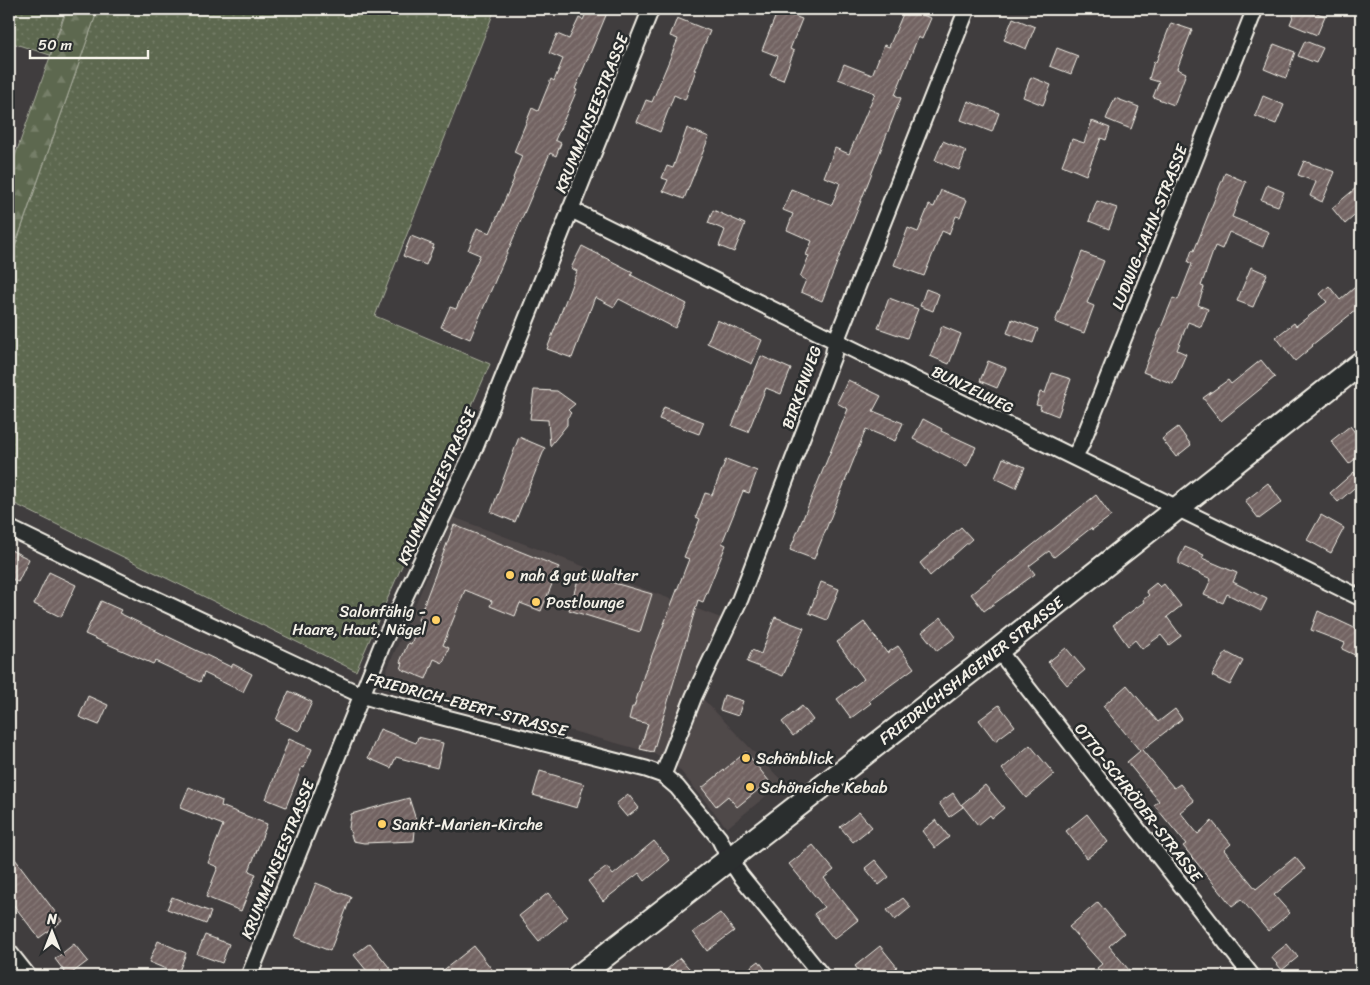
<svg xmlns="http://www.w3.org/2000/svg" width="1370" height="985" viewBox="0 0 1370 985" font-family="Sriracha,sans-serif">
<defs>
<pattern id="grass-dots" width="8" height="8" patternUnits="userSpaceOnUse" patternTransform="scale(1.25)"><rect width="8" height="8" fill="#5d684f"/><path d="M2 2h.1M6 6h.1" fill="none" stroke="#757e68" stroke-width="1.8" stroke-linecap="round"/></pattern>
<pattern id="forest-firs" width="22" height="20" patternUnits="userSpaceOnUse" patternTransform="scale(1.25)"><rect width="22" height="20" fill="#5d684f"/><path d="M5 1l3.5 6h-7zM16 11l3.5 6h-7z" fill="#757e68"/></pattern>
<pattern id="building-hatch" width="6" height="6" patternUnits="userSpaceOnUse" patternTransform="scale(1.25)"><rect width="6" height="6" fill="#726362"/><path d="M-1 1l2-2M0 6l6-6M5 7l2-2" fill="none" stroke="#877a78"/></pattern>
</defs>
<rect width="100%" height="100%" fill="#403d3e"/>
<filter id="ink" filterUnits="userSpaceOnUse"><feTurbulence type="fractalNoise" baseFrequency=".02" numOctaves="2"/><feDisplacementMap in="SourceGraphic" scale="10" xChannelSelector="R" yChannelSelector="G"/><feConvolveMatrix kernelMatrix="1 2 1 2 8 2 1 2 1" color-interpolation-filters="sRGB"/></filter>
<g filter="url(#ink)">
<!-- built -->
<path fill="#4f4849" d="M453,517L734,623L703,699L783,782L727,828L679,769L656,754L383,679Z"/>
<!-- grass -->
<path fill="url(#grass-dots)" stroke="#a8ac9c" d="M9,9H66L50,55L9,42Z
M98,9H495L375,316L490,364L356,671L9,501V264Z"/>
<!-- forest -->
<path fill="url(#forest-firs)" stroke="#a8ac9c" d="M67,9H98L9,263V173Z"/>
<!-- building -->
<path fill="url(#building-hatch)" stroke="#f4f1e8" d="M588,9H596L607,13L575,89L577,90L555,140L561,143L556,156L550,153L470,339L441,327L450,307L456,309L480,255L468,250L477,228L490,233L514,179L513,178L522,156L514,152L532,108L538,111L551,79L554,81L563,59L549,53L557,34L569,39L579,18L583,20Z
M905,9L931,18L922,39L918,37L895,95L901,98L822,301L801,292L806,280L800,277L809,256L806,255L812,241L787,230L793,214L783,210L791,189L832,205L840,183L824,177L835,148L849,154L875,93L838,79L844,64L872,75L884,45L889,47Z
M1296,9H1306L1325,16L1317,35L1290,24Z
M778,10L802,19L790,49L794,51L783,80L770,75L778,56L762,50Z
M677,18L710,31L694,70H696L685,100L674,95L660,132L637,122L646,100L652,102L678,39L670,36Z
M1013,18L1035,27L1026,49L1004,40Z
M1171,23L1192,30L1177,69L1186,73L1174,105L1153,97L1159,82L1149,79L1154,61L1156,62Z
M1305,41L1323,48L1316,63L1298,56Z
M1274,44L1295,52L1286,78L1264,69Z
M1057,48L1078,56L1071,74L1050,66Z
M1031,77L1051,85L1043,105L1023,97Z
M1263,96L1284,105L1276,124L1255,116Z
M1115,98L1139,107L1131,129L1106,119Z
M968,101L999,113L992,132L961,120Z
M1092,121L1110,128L1106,140L1101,138L1086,175L1062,165L1072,139L1084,143Z
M687,128L709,137L684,199L663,191L668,180L662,178L667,166L673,168Z
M943,141L966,151L959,170L935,160Z
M1304,161L1335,172L1322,202L1310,196L1316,182L1298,175Z
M1225,173L1246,182L1232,217L1269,232L1263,247L1229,232L1222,249L1215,246L1201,286L1204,287L1198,305L1208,309L1201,327L1188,322L1177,350L1186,354L1173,384L1143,372L1173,298L1178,300L1192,264L1188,262L1192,250L1194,251Z
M1267,185L1284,192L1278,206L1261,200Z
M1356,188L1361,194V210L1345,224L1332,208Z
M941,190L967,200L960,217L956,216L949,234L942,231L924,276L894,265L908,228L918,232L929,205L934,207Z
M1097,201L1117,208L1109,229L1089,221Z
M713,210L745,224L734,252L719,246L725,230L708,223Z
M411,236L434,245L426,265L403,256Z
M582,246L633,272L631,275L687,304L675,328L619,299L614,307L595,297L572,358L547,349L577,271L571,268Z
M1082,252L1104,261L1087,303L1094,306L1084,333L1055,322Z
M1251,267L1267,274L1253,307L1237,301Z
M1361,282V306L1312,345L1313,346L1295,361L1276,337L1294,323L1296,326L1327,302L1320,294L1329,286L1340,300Z
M926,289L939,294L933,311L920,306Z
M889,298L918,309L907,338L878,328Z
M1012,319L1038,329L1033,343L1007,333Z
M717,320L762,340L752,364L707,343Z
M942,326L961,334L949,364L930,356Z
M761,356L791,369L781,394L766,388L748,432L732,426Z
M1261,360L1275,377L1221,421L1203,398L1228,380L1231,384Z
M988,361L1006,368L997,388L980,381Z
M1052,373L1071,379L1058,416L1040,409L1041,406L1036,405L1040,392L1045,393Z
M848,380L881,396L873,411L903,423L895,441L866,429L814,559L790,550L848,409L837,403Z
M534,390L557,391L575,404L568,410L571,413L567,418V425L550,446L548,420L530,419Z
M664,407L704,422L699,434L659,419Z
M923,419L942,429L941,431L976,447L967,466L913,439Z
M1350,426L1361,440V454L1349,464L1331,441Z
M1178,427L1191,445L1176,457L1162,439Z
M519,437L545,448L515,522L491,512Z
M1003,458L1025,467L1016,488L995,478Z
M726,459L757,471L749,493L743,491L722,543L726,545L703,602L698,600L653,752L640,749L648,724L629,719L632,707H634L646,668H647L689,559L684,557L700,519L696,517L705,493L712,495Z
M1354,472L1361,482L1338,502L1330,493Z
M1268,483L1282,502L1259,519L1245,501Z
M1096,495L1111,516L1092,530L1091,528L1054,557L1049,551L1029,566L1035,574L984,611L971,594Z
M1321,515L1344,528L1331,553L1307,540Z
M454,525L559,567L541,611L520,603L515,616L490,606L492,601L465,590L443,645L449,648L443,663L434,659L426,679L401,669L403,663L400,662L408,643L411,644L420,621L418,620Z
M961,527L972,539L930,576L920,563Z
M1185,547L1204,555L1202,558L1237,573L1233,582L1267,599L1261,611L1227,594L1223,603L1204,595L1211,579L1179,564V559Z
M9,549L29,559L18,582L9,578Z
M49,572L76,585L61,617L34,604Z
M580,573L652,594L640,632L569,610Z
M821,582L839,589L827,620L809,613Z
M1156,583L1160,587L1164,584L1181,606L1167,617L1181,636L1169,645L1161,635L1142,649L1135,640L1128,646L1113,625L1144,602L1143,600L1149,595L1146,591Z
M101,601L121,610L119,613L231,667L233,664L252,674L243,692L204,673L200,682L155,661L153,664L85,634Z
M1318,611L1361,631V658L1342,649L1345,643L1311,630Z
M775,617L804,628L783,676L747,662L752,650L761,654Z
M941,617L956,637L937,651L922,632Z
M864,622L887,653L898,646L914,668L869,701L871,703L851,718L837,699L864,679L837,642Z
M1066,648L1085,670L1067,685L1048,662Z
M1226,652L1243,661L1230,685L1212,676Z
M1127,685L1158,722L1175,709L1182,719L1142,750L1174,788L1180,784L1194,801L1180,812L1198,834L1212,821L1231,844L1224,850L1256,889L1295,857L1305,869L1274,895L1290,913L1268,931L1241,899L1232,906L1183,846L1186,844L1154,805L1159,801L1127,762L1140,751L1103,706Z
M289,691L312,702L299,731L276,720Z
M724,695L743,701L738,716L720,710Z
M88,696L108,705L99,725L79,717Z
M999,705L1015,726L995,741L979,720Z
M802,706L813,720L793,736L782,722Z
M380,729L416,743L418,737L443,743L437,768L396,757L391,768L368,758Z
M289,739L312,749L304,768L302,767L286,807L266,799Z
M1030,745L1054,774L1026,798L1002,769Z
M746,752L769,781L737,807L728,796L716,806L702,788Z
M540,771L584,784L577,808L533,795Z
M985,785L1004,808L992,818L990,815L978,825L962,805L963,807L949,817L939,803L953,793L961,805Z
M189,787L222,801L221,806L267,824L249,871L256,874L241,911L206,897L218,867L208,863L223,825L180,808Z
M628,794L639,808L627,817L616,804Z
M409,798L416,820L414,841L364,843L353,841L349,828L351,814Z
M859,812L872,827L853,842L840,827Z
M1087,814L1108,842L1087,858L1066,831Z
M936,820L949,837L935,848L922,831Z
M654,841L670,860L645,881L639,873L603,901L588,881L607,867L613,875Z
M813,845L834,870L824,878L858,920L834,939L814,914L824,907L789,864Z
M9,851L62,921L39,938L9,899Z
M875,860L889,877L879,885L865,868Z
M316,883L351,897L330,951L295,937Z
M548,893L568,917L539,941L519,916Z
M172,897L211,912L206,924L167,909Z
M903,898L911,907L895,920L887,910Z
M1098,902L1124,933L1109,946L1134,976H1103L1097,968L1102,964L1069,927Z
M720,913L734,931L707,951L693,932Z
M205,935L229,944L222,963L197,954Z
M158,941L186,953L178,974L149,962Z
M370,943L396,976H371L354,955Z
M74,944L88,961L68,976L55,959Z
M1287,944L1298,957L1282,970L1271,957Z
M474,946L497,976H436Z
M880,946L897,967L886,976H863L855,966Z
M680,958L696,976H659Z
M759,961L770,976H739Z"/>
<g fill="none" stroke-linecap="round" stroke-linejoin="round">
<!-- street casing -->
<g stroke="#f4f1e8" stroke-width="19">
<path id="street" d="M570,209L836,341L1361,598
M1074,457L1081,445L1255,9
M9,528L143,593L361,695L388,703L646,769L663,775L677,787L719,838L729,858L740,875L822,976
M998,650L1252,976
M663,775L694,696L740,599L833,356L836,341L967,9
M9,952L28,976
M249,976L382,645L474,450L651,9"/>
</g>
<!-- secondary casing -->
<g stroke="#f4f1e8" stroke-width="26">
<path id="secondary" d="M579,976L989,657L1361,363"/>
</g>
<!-- street -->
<use href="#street" stroke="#2a2d2e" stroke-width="15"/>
<!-- secondary -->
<use href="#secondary" stroke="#2a2d2e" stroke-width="22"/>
</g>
</g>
<!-- markers -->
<g fill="#ffd166" stroke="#2a2d2e" stroke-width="2">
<circle cx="510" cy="575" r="5"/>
<circle cx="536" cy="602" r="5"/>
<circle cx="436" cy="620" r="5"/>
<circle cx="746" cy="758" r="5"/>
<circle cx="750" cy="787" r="5"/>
<circle cx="382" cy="824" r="5"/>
</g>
<g text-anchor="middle" stroke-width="5" stroke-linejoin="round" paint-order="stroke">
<!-- street labels -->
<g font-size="16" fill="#f4f1e8" stroke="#2a2d2e">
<text transform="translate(591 113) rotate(-68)" y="6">KRUMMENSEESTRASSE</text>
<text transform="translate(1149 227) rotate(-68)" y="6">LUDWIG-JAHN-STRASSE</text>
<text transform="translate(801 387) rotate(-70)" y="6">BIRKENWEG</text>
<text transform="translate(973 389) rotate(26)" y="6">BUNZELWEG</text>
<text transform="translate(436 486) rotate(-66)" y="6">KRUMMENSEESTRASSE</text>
<text transform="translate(971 670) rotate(-38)" y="6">FRIEDRICHSHAGENER STRASSE</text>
<text transform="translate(467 704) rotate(15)" y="6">FRIEDRICH-EBERT-STRASSE</text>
<text transform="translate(1139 802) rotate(52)" y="6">OTTO-SCHRÖDER-STRASSE</text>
<text transform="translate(277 859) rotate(-68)" y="6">KRUMMENSEESTRASSE</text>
</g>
<!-- poi labels -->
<g font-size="16" fill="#f4f1e8" stroke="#2a2d2e" text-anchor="start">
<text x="520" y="581">nah &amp; gut Walter</text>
<text x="546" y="608">Postlounge</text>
<text x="426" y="617" text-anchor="end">Salonfähig -<tspan x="426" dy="18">Haare, Haut, Nägel</tspan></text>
<text x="756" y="764">Schönblick</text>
<text x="760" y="793">Schöneiche Kebab</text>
<text x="392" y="830">Sankt-Marien-Kirche</text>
</g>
</g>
<!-- margin -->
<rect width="1370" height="985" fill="none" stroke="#2a2d2e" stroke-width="30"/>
<rect x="15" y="15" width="1340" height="955" fill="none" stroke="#f4f1e8" stroke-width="2" filter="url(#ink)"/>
<!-- north arrow -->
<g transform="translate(52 932)" stroke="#2a2d2e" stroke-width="4" paint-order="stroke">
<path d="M0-4L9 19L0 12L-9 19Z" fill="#f4f1e8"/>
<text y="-8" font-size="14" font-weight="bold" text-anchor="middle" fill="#f4f1e8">N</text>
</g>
<!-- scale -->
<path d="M30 50v8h118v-8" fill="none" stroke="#f4f1e8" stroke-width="2.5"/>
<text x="38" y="50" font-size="15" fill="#f4f1e8" stroke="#2a2d2e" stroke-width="4" paint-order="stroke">50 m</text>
</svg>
